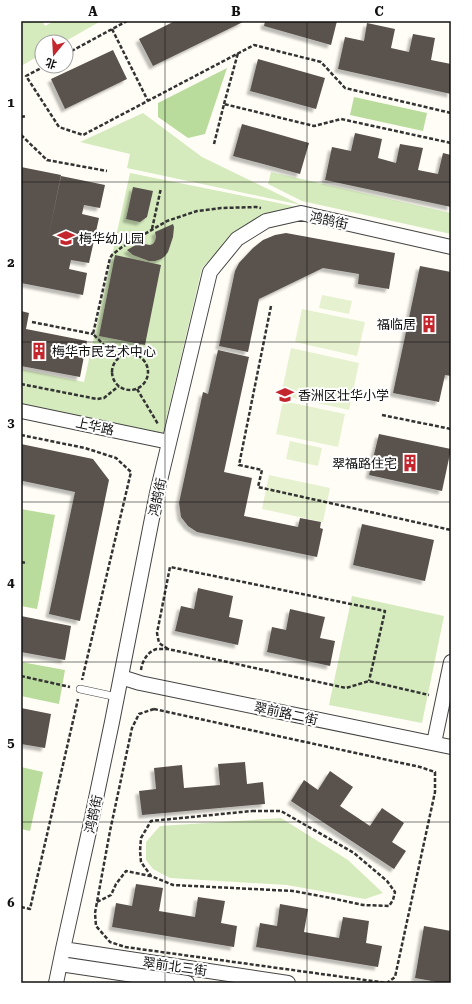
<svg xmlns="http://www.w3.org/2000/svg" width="472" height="1004" viewBox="0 0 472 1004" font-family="'Roboto Serif','Noto Sans SC',serif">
<defs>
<filter id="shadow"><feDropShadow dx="-3.5" dy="3.5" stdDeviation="1" flood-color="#0004"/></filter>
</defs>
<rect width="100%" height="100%" fill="#fffdf5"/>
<!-- green -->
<path fill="#d5ebbd" d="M21,21H42L45,26L54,21H101L64,42H42V54L21,66Z
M143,113L202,157L301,205L127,168L130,154L80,142Z
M271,172L451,213V234L302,201L268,184Z
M130,173L298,207L230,238L202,268L163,433L21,404V369L84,382Z
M352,596L444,616L422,723L329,705Z
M281,818L348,860L383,893L365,899L287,885L170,878L153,869L146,860V842L160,826Z"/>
<!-- forest -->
<path fill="#b9dc9c" d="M227,68L205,134L188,138L158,117V103Z
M354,97L427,113L423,131L350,115Z
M21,509L55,515L37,609L21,606Z
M21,662L65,670L59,704L21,696Z
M21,767L43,772L30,831L21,829Z"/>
<!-- pitch -->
<path fill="#e6f2cf" d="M322,295L352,301L349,314L319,308Z
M302,309L365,322L357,356L295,342Z
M291,348L359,363L349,410L281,395Z
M283,401L345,414L338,447L276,434Z
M290,441L322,448L318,466L286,459Z
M269,475L330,488L323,522L262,509Z"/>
<!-- building -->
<path fill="#5a524d" filter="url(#shadow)" d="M175,21H245L153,66L139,39Z
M265,21H337L331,45L264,26Z
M367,23L395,29L391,48L409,52L413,34L435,38L431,60L451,64V94L338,69L345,37L364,41Z
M113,50L127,79L65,109L51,79Z
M258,59L325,78L316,109L250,91Z
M242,124L309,143L300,174L233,156Z
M355,133L382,139L378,158L396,163L400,144L423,148L418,170L438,174L443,153L451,155V207L325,180L332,147L351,151Z
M21,167L61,175L47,244L61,176L105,185L100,208L84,205L82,214L99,218L89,263L71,260L69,269L87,273L83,295L21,283Z
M133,187L153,191L147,217L140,222L126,219Z
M173,224L174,227L173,237L168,252L165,256L161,259L155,261H149L133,255L127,250L139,243L150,245L153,244L155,241L156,237L155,232Z
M286,233L395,253L389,289L358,284L359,274L323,268L259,299L248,352L219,346L235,271L239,263L253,248L263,240L275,235Z
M115,255L161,265L145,345L99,336Z
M420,266L451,272V376L445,375L439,402L393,393Z
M21,311L29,313L26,329L87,341L80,377L21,366Z
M218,350L249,357L224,472L252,478L244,516L298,527L300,518L321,522L320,528L323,529L317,557L197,532L188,526L181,517L179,503L203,392L208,394Z
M379,434L451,449L442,491L369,475Z
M21,444L93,459L109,480L80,621L49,614L75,492L23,481L21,490Z
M362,524L434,540L425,581L353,565Z
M198,588L233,596L229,617L243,620L238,645L175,631L181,606L194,609Z
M290,609L325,617L320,638L335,641L330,666L267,652L272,627L286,630Z
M21,616L71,626L65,660L21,652Z
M21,708L51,714L45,748L21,744Z
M245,762L247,784L263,782L265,804L142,815L139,791L156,789L154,768L182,765L184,788L220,785L218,764Z
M330,771L353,787L340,806L370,826L382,808L404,823L392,842L406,851L394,869L291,801L304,780L318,790Z
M136,884L163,888L159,911L195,917L198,897L225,901L221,923L237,926L234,947L112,927L116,903L132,906Z
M280,904L308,909L304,932L339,938L343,917L369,921L366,943L382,946L378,967L256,947L260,923L277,926Z
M424,926L451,931V983H443L415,978Z"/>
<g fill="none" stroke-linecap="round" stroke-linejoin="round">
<!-- lane casing -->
<g stroke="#444" stroke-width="8">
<path id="lane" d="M80,689L117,697"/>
</g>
<!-- street casing -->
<g stroke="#444" stroke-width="16">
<path id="street" d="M21,411L169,442
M121,677L140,683L451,747
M434,743L451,662
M63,949L288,983
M60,964L187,983
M56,983L63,949L90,827L112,722L157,493L210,272L237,239L266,221L301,213L451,247"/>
</g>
<!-- path -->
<path stroke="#333" stroke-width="2.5" stroke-dasharray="4 2" stroke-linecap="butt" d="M112,29L148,101
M66,54L127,21
M45,66L26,76L59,127L83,135L254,45L321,62L345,88L451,113
M224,104L238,53
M21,117L26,116
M21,135L47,160L107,171
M214,144L224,104L314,126L341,119L451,143
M152,229L161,188
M271,306L239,465L262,470L258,487L451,530
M32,322L93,334
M112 372a18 18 0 1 1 36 0a18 18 0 1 1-36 0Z
M118,359L93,334L110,258L112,255L122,247L167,221L197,211L221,208L256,207L261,208
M21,384L97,399L104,398L119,386
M137,389L158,424
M382,415L451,429
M21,435L85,448L116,458L131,472L82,680
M21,562L27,563
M168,649L159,643L157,633L170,567L385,611L369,681
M141,670C142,661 148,651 157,649C161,649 165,649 168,649L346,688L369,681L429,695
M21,676L70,687
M154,709L420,767L435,772V792L395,977L387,983L125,947L110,942L96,926L95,913L97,902L110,831L132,728L139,714Z
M252,811H281L354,853L387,881L395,892L393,900L389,906L363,905L331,898L293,891L173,885L151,876L141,862L140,851L141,838L151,821Z
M97,902L111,895L116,884L126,871L150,876
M21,907L30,909L78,699"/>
<!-- lane -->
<use href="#lane" stroke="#fff" stroke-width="7"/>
<!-- street -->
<use href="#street" stroke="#fff" stroke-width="14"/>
</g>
<!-- grid -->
<path fill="none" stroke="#111" stroke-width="1" stroke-opacity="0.55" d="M165,21V983M307,21V983M21,182H451M21,342H451M21,502H451M21,662H451M21,822H451"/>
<!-- icons -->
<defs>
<g id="school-bare" transform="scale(1.38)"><path d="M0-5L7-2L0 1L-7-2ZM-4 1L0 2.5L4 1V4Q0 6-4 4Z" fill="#c4262e" stroke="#fff" stroke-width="2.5" paint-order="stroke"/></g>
<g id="building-bare" transform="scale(1.38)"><path d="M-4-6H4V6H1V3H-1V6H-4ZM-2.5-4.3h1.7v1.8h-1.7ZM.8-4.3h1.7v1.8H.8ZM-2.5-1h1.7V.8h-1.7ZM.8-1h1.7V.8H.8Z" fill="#c4262e" stroke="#fff" stroke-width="2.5" paint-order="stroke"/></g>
</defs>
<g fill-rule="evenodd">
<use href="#school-bare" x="66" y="238"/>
<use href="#building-bare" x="429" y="324"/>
<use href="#building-bare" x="39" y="351"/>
<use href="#school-bare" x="285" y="395"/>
<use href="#building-bare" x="410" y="463"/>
</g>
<g text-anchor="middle" stroke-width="4" stroke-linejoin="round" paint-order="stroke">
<!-- street labels -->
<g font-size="13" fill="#111" stroke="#fff">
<text transform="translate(329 220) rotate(12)" y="5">鸿鹄街</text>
<text transform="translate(95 426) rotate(12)" y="5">上华路</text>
<text transform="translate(157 497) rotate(-78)" y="5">鸿鹄街</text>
<text transform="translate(286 713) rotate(12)" y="5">翠前路二街</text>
<text transform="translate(93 814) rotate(-78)" y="5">鸿鹄街</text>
<text transform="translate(175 966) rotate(8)" y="5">翠前北三街</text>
</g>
<!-- poi labels -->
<g font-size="13" fill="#111" stroke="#fff" text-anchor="start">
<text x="79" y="243">梅华幼儿园</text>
<text x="416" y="329" text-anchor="end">福临居</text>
<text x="52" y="356">梅华市民艺术中心</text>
<text x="298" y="400">香洲区壮华小学</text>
<text x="397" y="468" text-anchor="end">翠福路住宅</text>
</g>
</g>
<!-- border -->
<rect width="472" height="1004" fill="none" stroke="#ffffff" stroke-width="44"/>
<!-- north arrow -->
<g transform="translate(54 54) rotate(198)"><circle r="19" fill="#ffffff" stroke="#a0a0a0"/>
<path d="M0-3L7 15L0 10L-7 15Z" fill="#c4262e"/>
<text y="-6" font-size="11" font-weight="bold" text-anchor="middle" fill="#111111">北</text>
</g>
<rect x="22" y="22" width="428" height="960" fill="none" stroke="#111" stroke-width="1.5"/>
<g font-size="13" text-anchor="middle" font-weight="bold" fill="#111">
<text x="93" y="16">A</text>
<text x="236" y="16">B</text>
<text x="379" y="16">C</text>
<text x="11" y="107">1</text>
<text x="11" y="267">2</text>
<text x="11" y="427">3</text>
<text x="11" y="587">4</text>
<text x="11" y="747">5</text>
<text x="11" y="907">6</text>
</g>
</svg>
